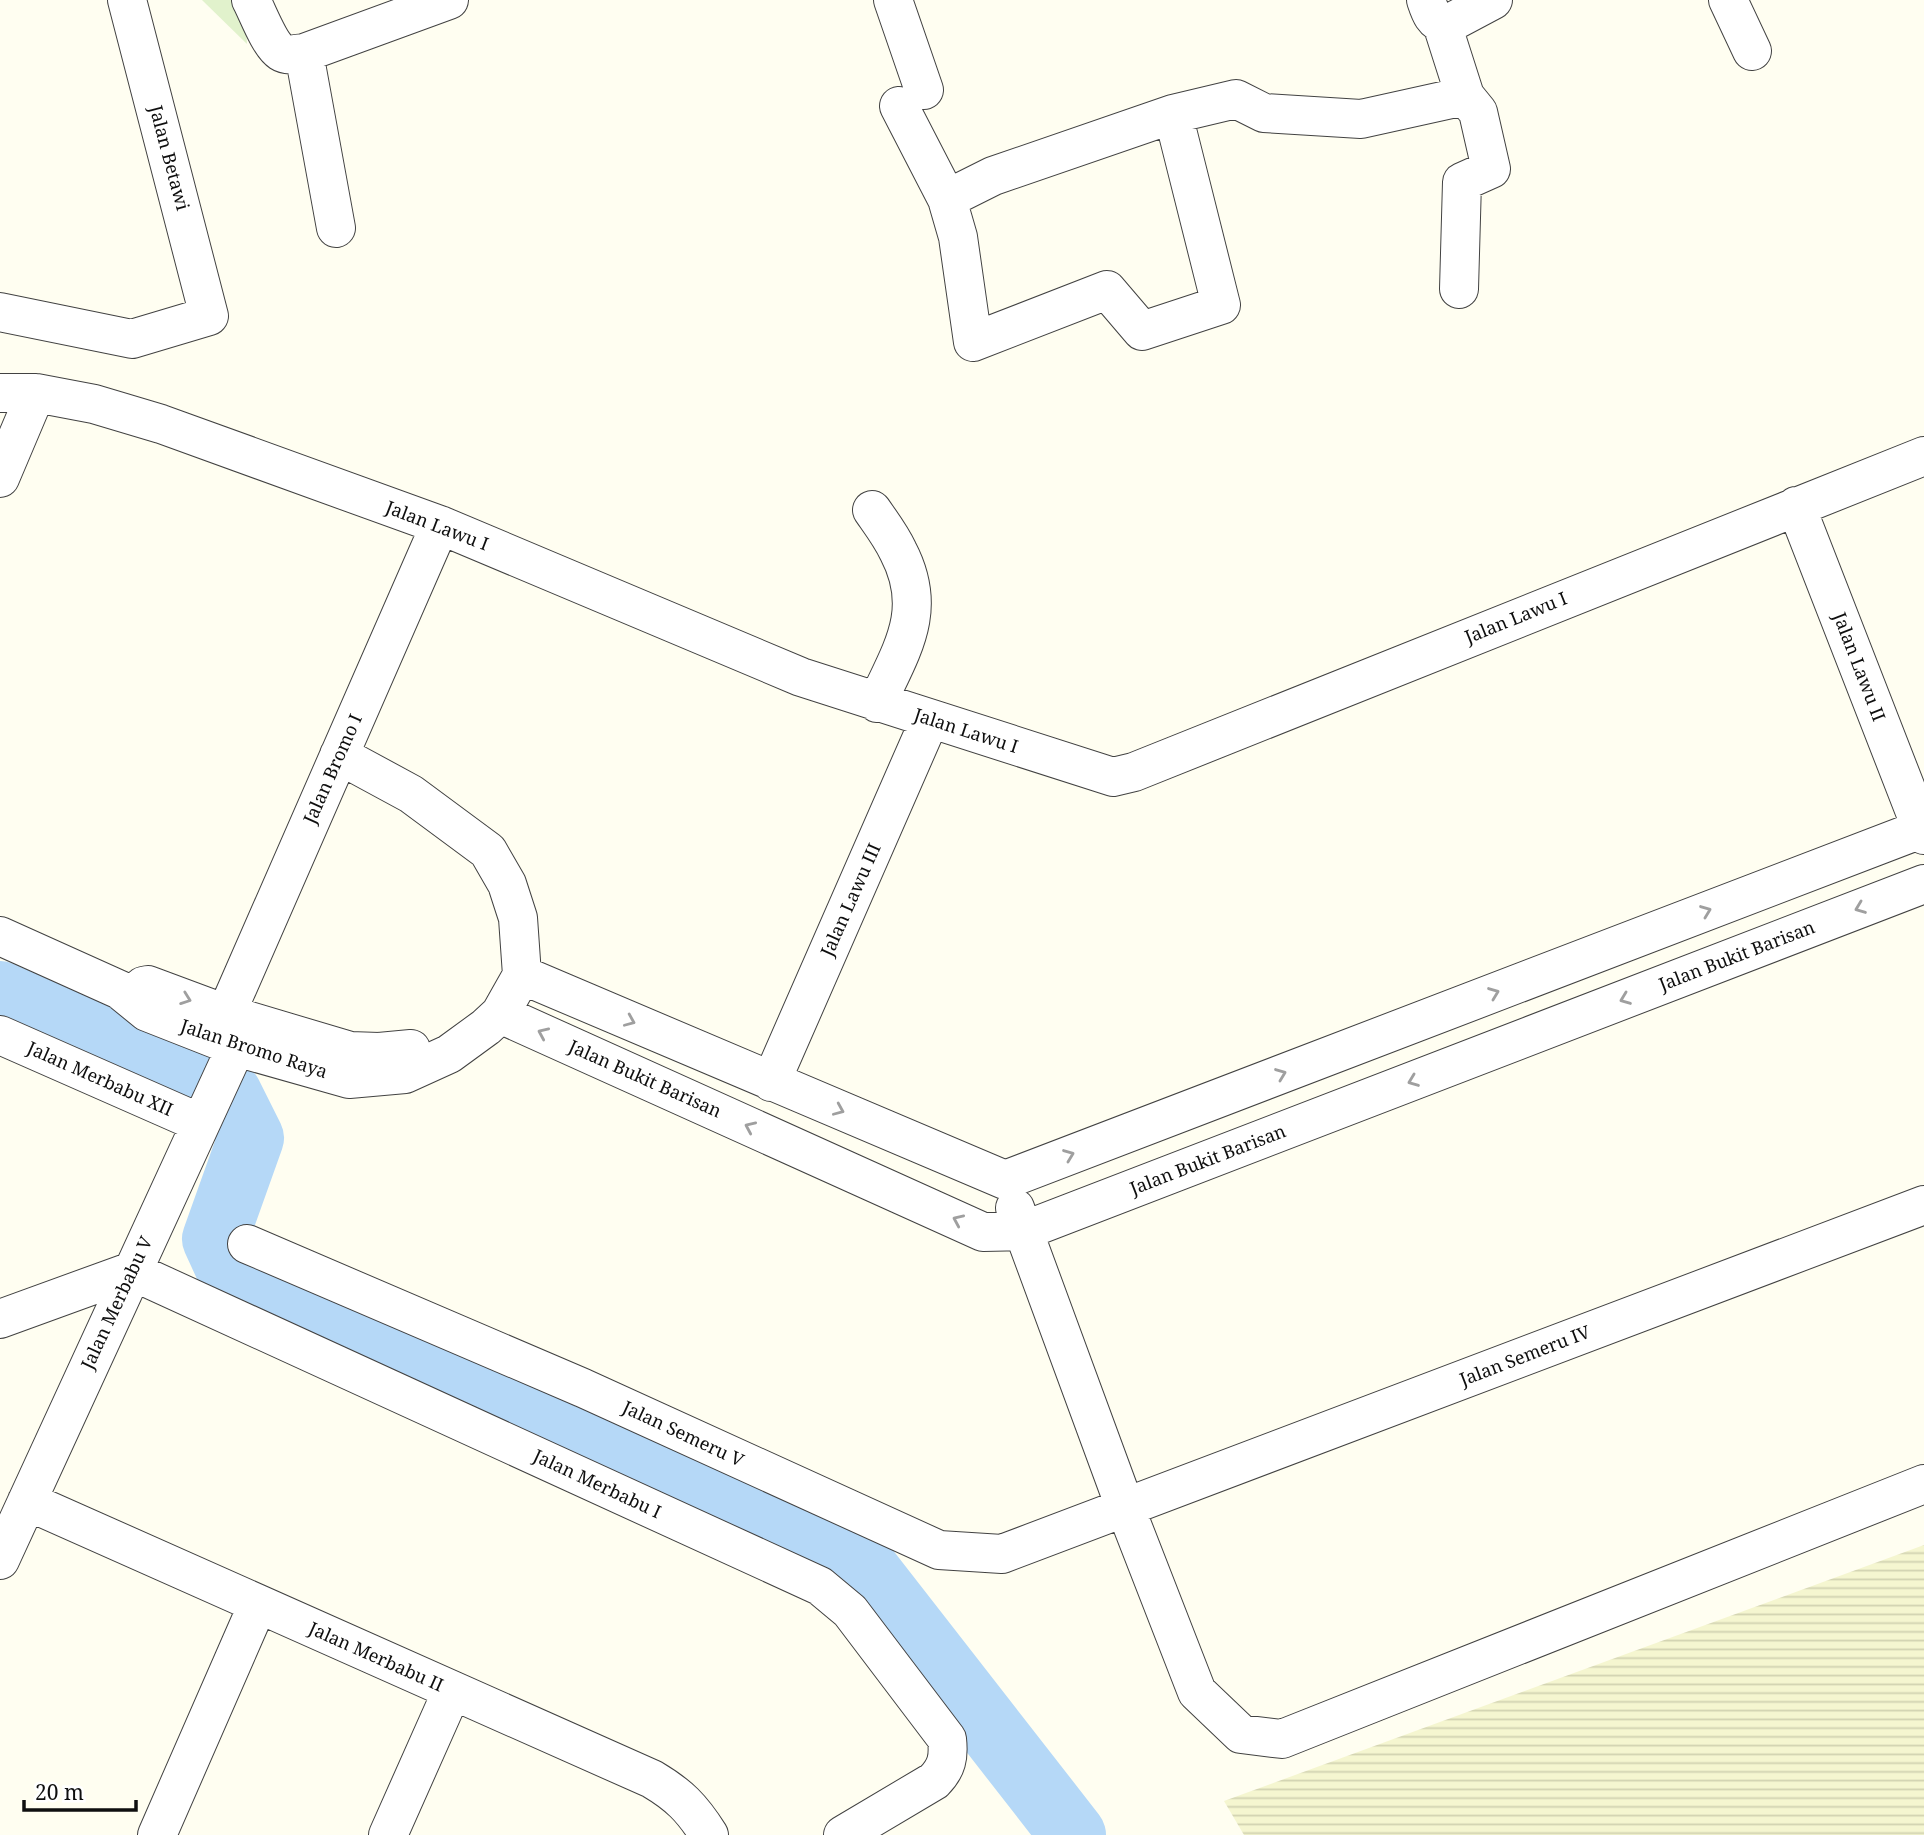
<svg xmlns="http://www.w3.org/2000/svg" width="1924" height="1835" viewBox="0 0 1924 1835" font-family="'Noto Serif',serif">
<defs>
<pattern id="farmland-rules" width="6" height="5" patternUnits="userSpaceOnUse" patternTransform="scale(1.75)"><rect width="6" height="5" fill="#f5f6d0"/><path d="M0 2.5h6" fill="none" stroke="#d1d2b1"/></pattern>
</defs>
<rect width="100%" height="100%" fill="#fffef1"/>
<!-- farmland -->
<path fill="url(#farmland-rules)" d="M1924,1545V1835H1244L1224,1801Z"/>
<!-- pitch -->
<path fill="#e1f2cc" d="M202,0H236L245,8L247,44Z"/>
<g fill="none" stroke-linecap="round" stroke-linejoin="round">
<!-- river -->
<path stroke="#b5d8f7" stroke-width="66" d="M0,994L229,1094L251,1138L215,1239L231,1274L858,1559L1073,1835"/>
<!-- street casing -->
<g stroke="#424242" stroke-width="40">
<path id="street" d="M251,0C258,13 269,44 281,52C287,56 296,54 304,53L449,0
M893,0L924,90
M1426,0C1430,12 1433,22 1446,25L1493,0
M1728,0L1752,51
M304,53L336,228
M899,106L947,199L958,237L973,342L1107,290L1142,331L1221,305L1173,114
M947,199L993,176L1173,114L1236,99L1264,113L1361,119L1465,96L1442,24
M1459,289L1462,182L1491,169L1478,112L1465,96
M0,312L132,339L209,316L127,0
M0,393H36L94,404L161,424L440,525L801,677L1113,777L1134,772L1924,456
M0,478L36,393
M1796,506L1924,835
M872,510C881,523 891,536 898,551C929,610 902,649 877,703
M0,936L120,990L147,1012L236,1047L349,1079L405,1074L449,1054L486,1027L500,1014L522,975L518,918L507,884L488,851L411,794L339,755
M522,975L1005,1180L1924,828
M143,986L148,985L226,1014L350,1051L379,1052L411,1049
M226,1014L440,525
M500,1014L983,1232L1023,1231L1924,884
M0,1035L200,1123
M771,1082L930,719
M1015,1208L1125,1507L1197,1692L1241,1734L1282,1739L1924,1484
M247,1244L583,1388L939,1550L1002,1554L1924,1205
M0,1319L132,1271L820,1586L850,1611L947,1739C949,1757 947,1768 934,1781L843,1835
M27,1501L652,1779C679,1795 692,1808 709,1835
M0,1560L236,1047
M157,1835L258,1604
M388,1835L452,1691"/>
</g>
<!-- street -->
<use href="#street" stroke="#fff" stroke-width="38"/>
</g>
<!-- one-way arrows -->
<defs><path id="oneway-chevron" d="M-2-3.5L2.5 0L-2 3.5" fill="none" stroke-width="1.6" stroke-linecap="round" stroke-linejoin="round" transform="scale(1.75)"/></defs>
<g stroke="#9f9f9f">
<use href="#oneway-chevron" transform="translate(1860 908) rotate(159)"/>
<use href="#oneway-chevron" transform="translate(1706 911) rotate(-21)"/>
<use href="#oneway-chevron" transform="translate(1494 993) rotate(-21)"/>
<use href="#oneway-chevron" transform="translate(186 999) rotate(20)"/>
<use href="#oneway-chevron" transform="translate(1625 999) rotate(159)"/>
<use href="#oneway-chevron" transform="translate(630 1021) rotate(23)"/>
<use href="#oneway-chevron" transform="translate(543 1033) rotate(-156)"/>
<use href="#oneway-chevron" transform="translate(1281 1074) rotate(-21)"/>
<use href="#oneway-chevron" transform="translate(1413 1081) rotate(159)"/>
<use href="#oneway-chevron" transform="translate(839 1110) rotate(23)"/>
<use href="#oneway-chevron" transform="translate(750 1127) rotate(-156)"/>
<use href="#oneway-chevron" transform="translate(1069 1155) rotate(-21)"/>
<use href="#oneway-chevron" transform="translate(958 1220) rotate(-156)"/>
</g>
<g text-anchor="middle" stroke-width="7" stroke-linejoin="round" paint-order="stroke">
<!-- street labels -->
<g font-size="18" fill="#0f0f0f" stroke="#fff">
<text transform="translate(169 158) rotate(75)" y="6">Jalan Betawi</text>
<text transform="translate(437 526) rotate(21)" y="6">Jalan Lawu I</text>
<text transform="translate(1516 618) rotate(-22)" y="6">Jalan Lawu I</text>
<text transform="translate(1859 667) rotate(69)" y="6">Jalan Lawu II</text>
<text transform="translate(966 731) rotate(18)" y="6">Jalan Lawu I</text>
<text transform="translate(333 769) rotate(-66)" y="6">Jalan Bromo I</text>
<text transform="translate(851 900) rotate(-66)" y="6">Jalan Lawu III</text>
<text transform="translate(1737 956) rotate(-21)" y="6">Jalan Bukit Barisan</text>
<text transform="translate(254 1049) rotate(18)" y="6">Jalan Bromo Raya</text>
<text transform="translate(100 1079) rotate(24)" y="6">Jalan Merbabu XII</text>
<text transform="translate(645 1079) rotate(24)" y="6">Jalan Bukit Barisan</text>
<text transform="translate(1208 1160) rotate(-21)" y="6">Jalan Bukit Barisan</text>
<text transform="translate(117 1303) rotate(-65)" y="6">Jalan Merbabu V</text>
<text transform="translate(1525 1356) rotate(-21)" y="6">Jalan Semeru IV</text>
<text transform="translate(683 1434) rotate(25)" y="6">Jalan Semeru V</text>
<text transform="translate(597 1484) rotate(25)" y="6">Jalan Merbabu I</text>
<text transform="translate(376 1657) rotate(24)" y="6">Jalan Merbabu II</text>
</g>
</g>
<!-- scale -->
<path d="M24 1800v10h112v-10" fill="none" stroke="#0f0f0f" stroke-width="3.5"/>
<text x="35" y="1800" font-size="21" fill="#0f0f0f" stroke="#ffffff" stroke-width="5" paint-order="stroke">20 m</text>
</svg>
